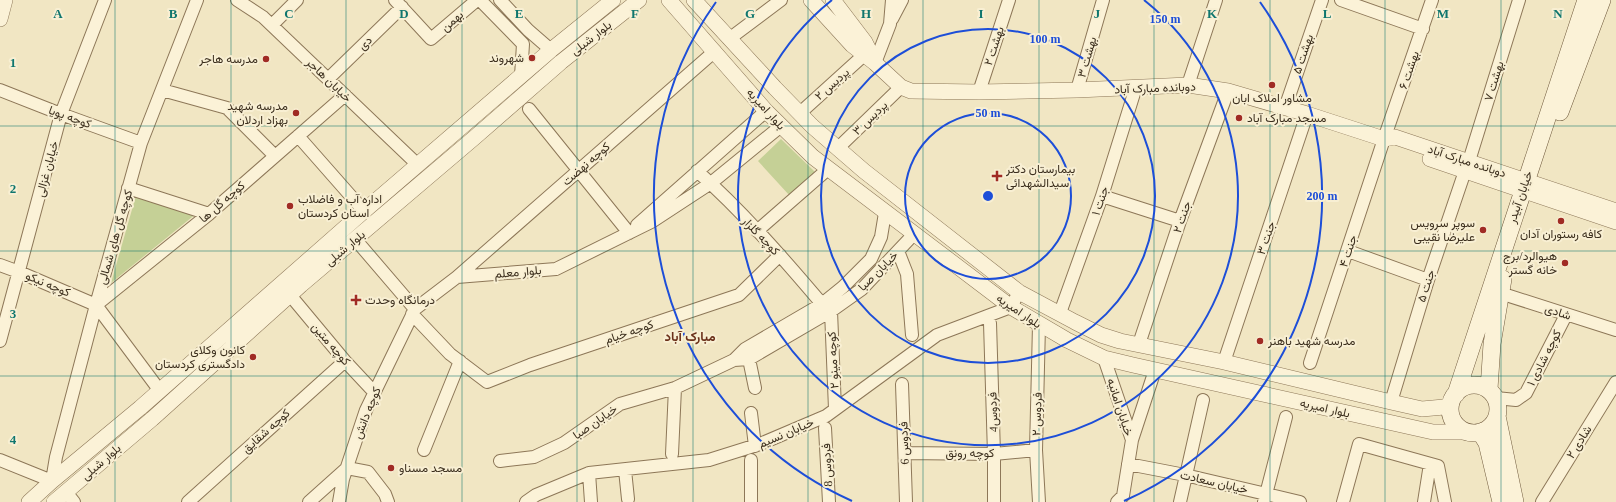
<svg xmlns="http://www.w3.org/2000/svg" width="1616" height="502" viewBox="0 0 1616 502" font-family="'Times New Roman',Vazirmatn,serif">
<rect width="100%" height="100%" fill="#f1e6c3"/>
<!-- green -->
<path fill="#c5d096" d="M781,139L815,172L790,196L758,161Z
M137,192L197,213L111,283Z"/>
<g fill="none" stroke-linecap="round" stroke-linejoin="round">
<!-- minor casing -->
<g stroke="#8d7758" stroke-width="14">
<path id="minor" d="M237,0L263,17L418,165
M395,0L431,39L477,0
M480,0L523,44L521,76
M500,0L528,30L551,50
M1341,0L1423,29
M892,19L902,0
M272,25L297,0
M729,39L781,0
M875,63L890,24L892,0
M328,79L402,7
M1188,85L1216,0
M0,90L61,114L141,143
M162,90L227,108L275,156
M1077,90L1103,0
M979,92L1009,0
M1285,108L1322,0
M529,109L629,233
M800,113L864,55
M298,136L364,211
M838,148L901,87
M1469,161L1519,0
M697,171C742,211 783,258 822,304
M128,188L209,214
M1102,196L1180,221
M637,225L766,111
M757,231L828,169
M355,239L415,309
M898,251L907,274L912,335
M1348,251L1428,280
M0,265L19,272L96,305
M457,277L715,51
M1500,293L1616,330
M290,295L345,361L374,392
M96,305L209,214L345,95
M96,305L160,391
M831,311L835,409
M1060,313L1102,196L1136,87
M412,314L450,354L487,382L530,365L739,295L780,255
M990,323L994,454V502
M0,341L61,114L105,0
M1139,344L1180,221L1228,91
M1104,358L1132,440L1123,496L1117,502
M749,359L755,388
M734,360L749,359L831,311L862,289L914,234
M1224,362L1307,114
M1310,363L1384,139L1432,0
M902,384L906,502
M1496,398L1516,400L1526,393L1566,315
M1391,402L1428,280L1465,171
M751,413L755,446
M825,428L829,502
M1132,440L1155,370
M424,450L460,361
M905,453L994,454L1036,450
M672,454L675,388
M0,460L52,481L56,457L96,305L141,143L197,0
M500,461L534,457L564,443L620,404L675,388L734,360L745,349L822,304L843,287L871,259L881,237L885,213
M1128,464L1185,475L1300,502
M347,468L368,472L385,494L388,502
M625,470L628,499
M589,473L591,502
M66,492L74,502
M188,502L345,361
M309,502L347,468
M339,502L343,479L366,410L415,309L457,277L556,269L653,221L711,183L781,126
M526,502L536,495L589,473L709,460L760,444L826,416L937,335L1011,307L1019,292
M751,502V460
M1039,502L1036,450L1039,325
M1180,502L1203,400
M1264,502L1286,417
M1343,502L1359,444L1438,466L1445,502
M1424,502L1430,464
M1542,502L1616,382"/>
</g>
<!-- tertiary casing -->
<g stroke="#8d7758" stroke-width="16">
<path id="tertiary" d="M669,0L766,111L813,157L1011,307L1067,340L1104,358L1133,365L1433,432H1468
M694,0L775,88L812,126L864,171L1019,292L1075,322L1101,335L1120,341L1224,362L1391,402L1422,409L1444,407L1451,404
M811,0L852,45L875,63L901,87L911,91L979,92L1077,90L1188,85L1228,91L1307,114L1384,139L1395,137L1616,211
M833,0L865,42L874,60
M0,19L5,0
M1430,159L1616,222
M29,502L52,481L140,408L364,211L551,50L613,0
M54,502L152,419L301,285L474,138L561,62L639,0"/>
</g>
<!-- secondary casing -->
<g stroke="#6e583b" stroke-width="18">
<path id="secondary" d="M1560,112L1602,0
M1450 409a24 24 0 1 1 48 0a24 24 0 1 1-48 0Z
M1489,389L1492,344L1503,279
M1456,394L1586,0
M1497,416L1515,502
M1480,432L1487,443L1501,502"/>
</g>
<!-- minor -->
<use href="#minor" stroke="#fbf2d7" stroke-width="12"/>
<!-- tertiary -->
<use href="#tertiary" stroke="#fbf2d7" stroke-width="15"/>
<!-- secondary -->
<use href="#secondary" stroke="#fbf2d7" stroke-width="17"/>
</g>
<!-- grid -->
<path fill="none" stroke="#0f766e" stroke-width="1" stroke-opacity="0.55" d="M115,0V502M231,0V502M346,0V502M462,0V502M577,0V502M693,0V502M808,0V502M923,0V502M1039,0V502M1154,0V502M1270,0V502M1385,0V502M1501,0V502M0,126H1616M0,251H1616M0,376H1616"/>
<!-- distance rings -->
<g fill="none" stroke="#1d4ed8" stroke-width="2">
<circle cx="988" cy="196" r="83"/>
<circle cx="988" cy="196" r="167"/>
<path d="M1144 0A250 250 0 1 1 832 0"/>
<path d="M852 501A334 334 0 0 1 716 2M1260 2A334 334 0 0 1 1124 501"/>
</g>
<!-- markers -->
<g fill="#a02b24" stroke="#f8efd3" stroke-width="1.5">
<circle cx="532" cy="58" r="4"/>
<circle cx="266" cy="59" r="4"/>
<circle cx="1272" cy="85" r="4"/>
<circle cx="296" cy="113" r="4"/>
<circle cx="1239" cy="118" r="4"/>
<path d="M995 170h4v4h4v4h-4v4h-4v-4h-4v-4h4z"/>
<circle cx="290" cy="206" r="4"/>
<circle cx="1561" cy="221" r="4"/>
<circle cx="1483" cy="230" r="4"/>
<circle cx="1565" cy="263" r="4"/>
<path d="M354 294h4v4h4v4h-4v4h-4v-4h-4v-4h4z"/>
<circle cx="1260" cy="341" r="4"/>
<circle cx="253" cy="357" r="4"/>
<circle cx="391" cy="468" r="4"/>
</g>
<g text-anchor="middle" stroke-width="4" stroke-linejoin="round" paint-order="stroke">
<!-- street labels -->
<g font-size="12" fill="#3b2e1d" stroke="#f8efd3">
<text transform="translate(452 21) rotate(-41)" y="4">بهمن</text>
<text transform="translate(591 38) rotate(-38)" y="4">بلوار شبلی</text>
<text transform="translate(365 43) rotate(-44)" y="4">دی</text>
<text transform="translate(994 46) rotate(-72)" y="4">بهشت ۲</text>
<text transform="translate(1303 54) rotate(-71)" y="4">بهشت ۵</text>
<text transform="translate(1087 57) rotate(-74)" y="4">بهشت ۳</text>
<text transform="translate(1409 70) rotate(-71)" y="4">بهشت ۶</text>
<text transform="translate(329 80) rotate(44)" y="4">خیابان هاجر</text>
<text transform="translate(1494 81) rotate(-73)" y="4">بهشت ۷</text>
<text transform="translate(832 84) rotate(-42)" y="4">پردیس ۲</text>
<text transform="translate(1155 88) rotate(-2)" y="4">دوبانده مبارک آباد</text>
<text transform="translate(766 109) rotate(48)" y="4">بلوار امیریه</text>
<text transform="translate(70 117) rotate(20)" y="4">کوچه پویا</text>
<text transform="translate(870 118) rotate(-44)" y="4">پردیس ۳</text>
<text transform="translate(1467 161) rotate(18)" y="4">دوبانده مبارک آباد</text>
<text transform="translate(586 164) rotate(-41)" y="4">کوچه نهضت</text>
<text transform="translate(47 169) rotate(-75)" y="4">خیابان غزالی</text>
<text transform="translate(1520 197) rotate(-71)" y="4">خیابان آبیدر</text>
<text transform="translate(1100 201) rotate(-71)" y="4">جنت ۱</text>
<text transform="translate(222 202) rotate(-41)" y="4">کوچه گل ها</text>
<text transform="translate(1182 217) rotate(-71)" y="4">جنت ۲</text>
<text transform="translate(761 236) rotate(46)" y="4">کوچه گلزار</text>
<text transform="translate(115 237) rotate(-74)" y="4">کوچه گل های شمالی</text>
<text transform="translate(1266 238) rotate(-71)" y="4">جنت ۳</text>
<text transform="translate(345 248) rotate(-40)" y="4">بلوار شبلی</text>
<text transform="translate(1348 251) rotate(-72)" y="4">جنت ۴</text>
<text transform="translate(878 271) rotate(-45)" y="4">خیابان صبا</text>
<text transform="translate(518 272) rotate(-5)" y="4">بلوار معلم</text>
<text transform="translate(48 284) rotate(23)" y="4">کوچه نیکو</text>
<text transform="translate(1426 286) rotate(-72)" y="4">جنت ۵</text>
<text transform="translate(1019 311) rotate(34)" y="4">بلوار امیریه</text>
<text transform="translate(1558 312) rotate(18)" y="4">شادی</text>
<text transform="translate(629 332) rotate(-19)" y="4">کوچه خیام</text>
<text transform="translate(331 344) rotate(49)" y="4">کوچه متین</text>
<text transform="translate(1544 358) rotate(-63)" y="4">کوچه شادی ۱</text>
<text transform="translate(833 360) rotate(-93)" y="4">کوچه مینو ۲</text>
<text transform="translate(1120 407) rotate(72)" y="4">خیابان امانیه</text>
<text transform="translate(1325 408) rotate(13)" y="4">بلوار امیریه</text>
<text transform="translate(993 412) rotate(-92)" y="4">فردوس4</text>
<text transform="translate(367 413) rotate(-68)" y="4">کوچه دانش</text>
<text transform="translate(1037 414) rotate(-88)" y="4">فردوس ۲</text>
<text transform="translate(595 422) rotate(-35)" y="4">خیابان صبا</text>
<text transform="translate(266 431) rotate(-42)" y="4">کوچه شقایق</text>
<text transform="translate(786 433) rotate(-23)" y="4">خیابان نسیم</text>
<text transform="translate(1579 442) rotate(-58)" y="4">شادی ۲</text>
<text transform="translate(904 443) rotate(-92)" y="4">فردوس 6</text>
<text x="970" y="457">کوچه رونق</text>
<text transform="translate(101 462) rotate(-41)" y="4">بلوار شبلی</text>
<text transform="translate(827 465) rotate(-93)" y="4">فردوس 8</text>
<text transform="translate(1214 482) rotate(13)" y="4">خیابان سعادت</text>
</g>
<!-- poi labels -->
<g font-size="12" fill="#3b2e1d" stroke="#f8efd3" text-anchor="end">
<text x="524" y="62">شهروند</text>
<text x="258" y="63">مدرسه هاجر</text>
<text x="1272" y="102" text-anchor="middle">مشاور املاک ابان</text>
<text x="288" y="110">مدرسه شهید<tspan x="288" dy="14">بهزاد اردلان</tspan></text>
<text x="1247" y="122" text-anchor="start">مسجد مبارک آباد</text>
<text x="1006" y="173" text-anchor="start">بیمارستان دکتر<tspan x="1006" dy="14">سیدالشهدائی</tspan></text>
<text x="298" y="203" text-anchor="start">اداره آب و فاضلاب<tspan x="298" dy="14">استان کردستان</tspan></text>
<text x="1475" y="227">سوپر سرویس<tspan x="1475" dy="14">علیرضا نقیبی</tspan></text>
<text x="1561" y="238" text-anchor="middle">کافه رستوران آدان</text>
<text x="1557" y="260">هیوالرد/برج<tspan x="1557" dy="14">خانه گستر</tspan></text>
<text x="365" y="304" text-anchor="start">درمانگاه وحدت</text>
<text x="1268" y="345" text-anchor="start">مدرسه شهید باهنر</text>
<text x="245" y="354">کانون وکلای<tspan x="245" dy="14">دادگستری کردستان</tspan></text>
<text x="399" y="472" text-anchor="start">مسجد مسناو</text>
</g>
<!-- neighbourhood labels -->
<g font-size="13" font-weight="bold" fill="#6b301a" stroke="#f8efd3">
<text x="690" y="341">مبارک آباد</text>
</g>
</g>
<g font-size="13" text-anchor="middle" font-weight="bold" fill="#0f766e" stroke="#f8efd3" stroke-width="4" stroke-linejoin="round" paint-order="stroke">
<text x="58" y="18">A</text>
<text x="173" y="18">B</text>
<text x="289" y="18">C</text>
<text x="404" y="18">D</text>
<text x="519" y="18">E</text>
<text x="635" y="18">F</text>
<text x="750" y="18">G</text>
<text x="866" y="18">H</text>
<text x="981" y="18">I</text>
<text x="1097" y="18">J</text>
<text x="1212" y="18">K</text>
<text x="1327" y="18">L</text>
<text x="1443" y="18">M</text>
<text x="1558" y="18">N</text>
<text x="13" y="67">1</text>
<text x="13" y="193">2</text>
<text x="13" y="318">3</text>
<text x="13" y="444">4</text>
</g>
<circle cx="988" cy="196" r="6" fill="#1d4ed8" stroke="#f8efd3" stroke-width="2"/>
<g font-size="12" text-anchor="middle" font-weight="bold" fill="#1d4ed8" stroke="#f8efd3" stroke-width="4" stroke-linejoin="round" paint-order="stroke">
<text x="1165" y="23">150 m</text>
<text x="1045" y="43">100 m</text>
<text x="988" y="117">50 m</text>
<text x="1322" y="200">200 m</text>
</g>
</svg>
